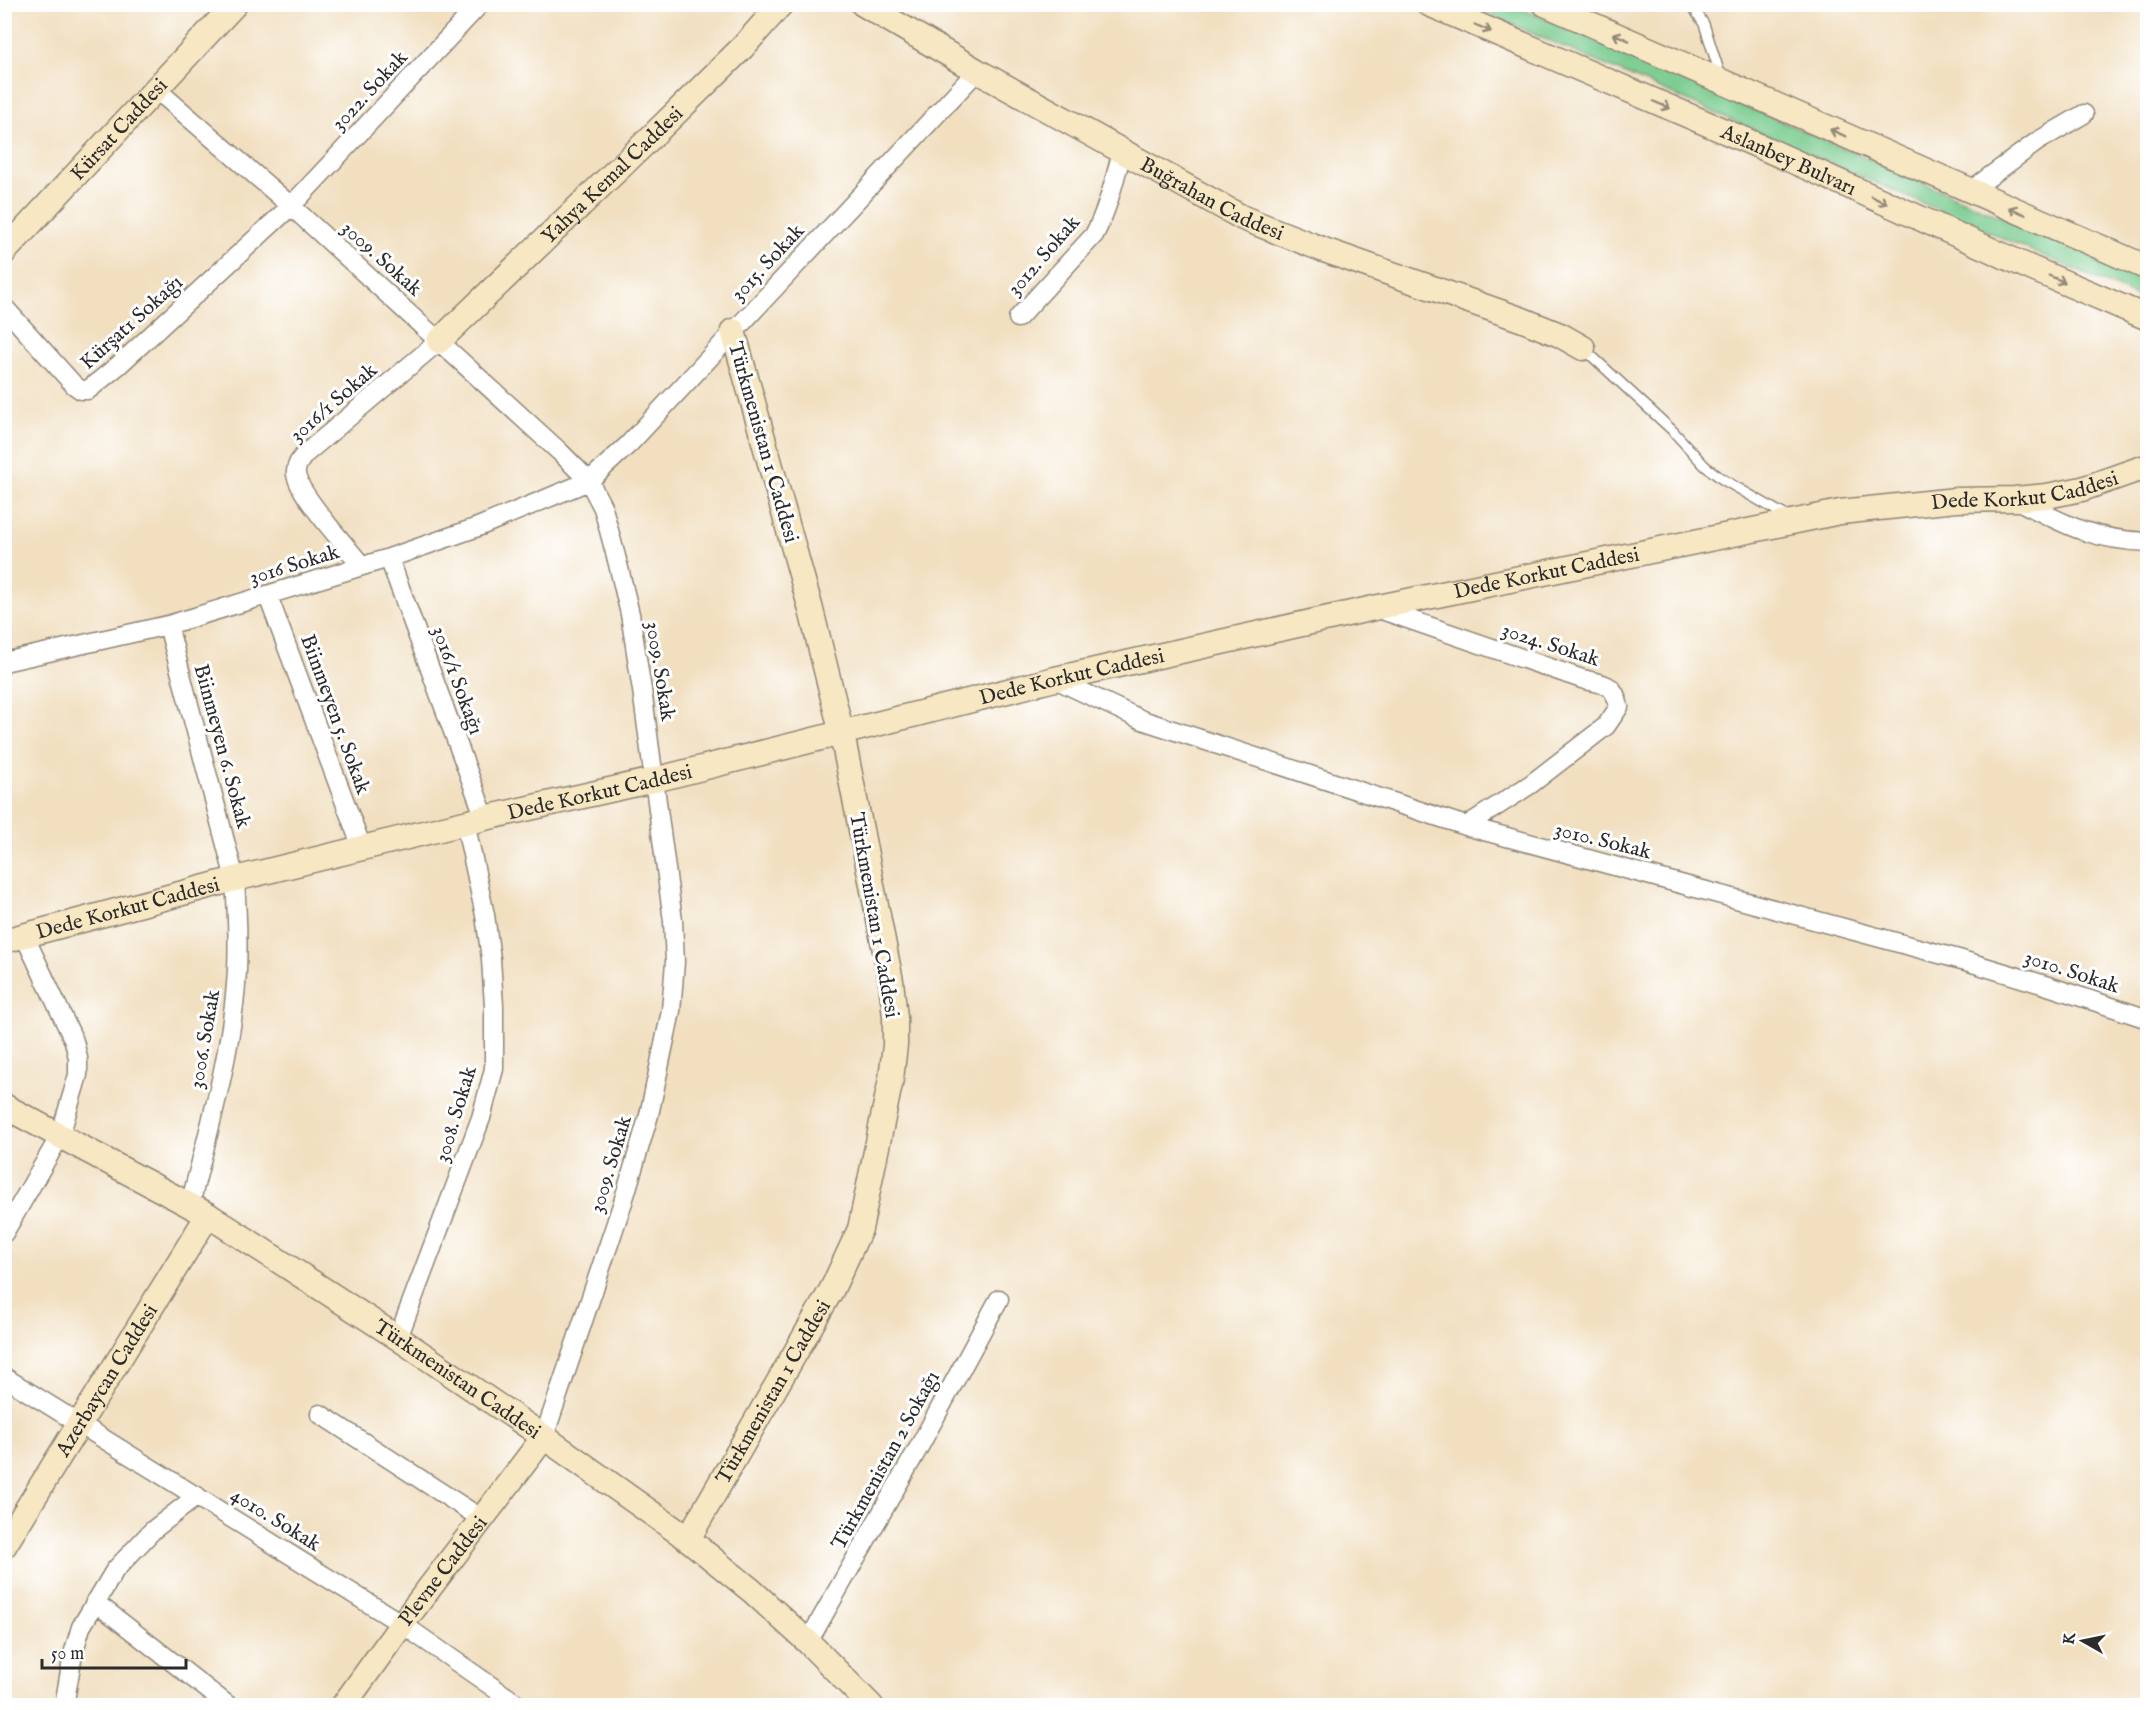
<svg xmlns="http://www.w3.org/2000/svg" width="2152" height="1710" viewBox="0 0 2152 1710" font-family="'IM FELL English',serif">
<rect width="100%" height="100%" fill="#fff"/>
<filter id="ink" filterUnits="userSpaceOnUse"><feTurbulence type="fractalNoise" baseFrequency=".0167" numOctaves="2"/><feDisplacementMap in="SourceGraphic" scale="12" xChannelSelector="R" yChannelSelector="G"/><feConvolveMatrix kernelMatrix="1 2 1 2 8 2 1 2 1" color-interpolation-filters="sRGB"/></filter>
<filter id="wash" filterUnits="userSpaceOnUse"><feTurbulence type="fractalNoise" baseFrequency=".008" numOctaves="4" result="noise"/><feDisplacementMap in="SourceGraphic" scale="24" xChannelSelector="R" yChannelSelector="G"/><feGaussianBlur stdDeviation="1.35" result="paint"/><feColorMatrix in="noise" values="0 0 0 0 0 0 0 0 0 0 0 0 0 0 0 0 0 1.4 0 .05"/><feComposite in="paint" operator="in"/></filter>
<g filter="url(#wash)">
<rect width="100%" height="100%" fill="#f1dfc0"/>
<!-- green -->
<path fill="#76ca8c" stroke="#507a5c" stroke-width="1.5" d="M1467,5H1513L2147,280V301Z"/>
</g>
<g filter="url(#ink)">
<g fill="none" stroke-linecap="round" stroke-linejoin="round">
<!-- lane casing -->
<g stroke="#8e8576" stroke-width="12">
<path id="lane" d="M1691,4L1704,24L1721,77
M1583,348L1672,430L1705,466L1722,479L1788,517"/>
</g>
<!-- street casing -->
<g stroke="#8e8576" stroke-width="21">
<path id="street" d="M156,89L291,206L560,452L589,481L603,508L618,564L630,614L642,690L673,921L675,962L671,1011L649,1115L623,1202L544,1437
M1970,191L2038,141L2084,114
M4,307L74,385L81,390H88L120,364L291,206L480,4
M1018,318L1094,235C1108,209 1114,181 1122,152
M2015,499C2064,524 2091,540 2148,542
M389,558L485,818
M362,566C348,548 298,494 296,474C295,466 300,460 305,454L439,341
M268,596L362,848
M1376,608L1582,679C1605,685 1614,682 1619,707L1606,726L1531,784L1466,826
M168,625L235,879C237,914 239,950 236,985C230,1059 208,1132 190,1205
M4,662L168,625L389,558L478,527L589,481L629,444L977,71
M1055,679L1142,720L1466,826L1962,960L2045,985L2148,1019
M4,1233L60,1136L78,1075V1058L74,1041L24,935
M398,1338L481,1118L494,1069V1006L491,959L485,915L465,822
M4,1377L402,1624L520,1706
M320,1414L482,1519
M95,1602L229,1706
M808,1642L919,1447L999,1299
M64,1706L73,1654L81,1627L115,1570L153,1530L197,1496"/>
</g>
<!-- secondary casing -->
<g stroke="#8e8576" stroke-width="27">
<g id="secondary">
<path id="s1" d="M863,4L977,71L1243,218L1324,250L1523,320L1560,335L1583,348"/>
<path id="s2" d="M1429,4L1766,149L2033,269L2148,318"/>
<path d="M1545,4L2148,268"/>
<path id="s3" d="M4,252L235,4"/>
<path id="s4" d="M439,341L641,147L742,48L781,4"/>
<path id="s5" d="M4,941L235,879L485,818L654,780L1055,679L1374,608L1840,512L1956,500L2015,499L2047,496L2082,489L2148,466"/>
<path id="s6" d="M4,1106L208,1215L398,1338L544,1437L688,1539L752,1591L808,1642L871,1706"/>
<path id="s7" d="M688,1539L832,1289L860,1229L891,1079L895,1045V1017L891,981L842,734L810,606L733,331"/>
<path id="s8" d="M4,1546L208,1215"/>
<path id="s9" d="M343,1706L402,1624L544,1437"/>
</g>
</g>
<!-- lane -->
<use href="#lane" stroke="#fff" stroke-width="9"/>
<!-- street -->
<use href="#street" stroke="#fff" stroke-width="18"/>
<!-- secondary -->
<use href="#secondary" stroke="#f8e7c3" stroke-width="24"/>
</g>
<!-- one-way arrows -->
<defs><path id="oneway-shaft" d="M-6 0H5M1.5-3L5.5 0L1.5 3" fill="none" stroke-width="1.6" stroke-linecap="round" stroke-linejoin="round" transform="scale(1.5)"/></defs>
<g stroke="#928977">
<use href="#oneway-shaft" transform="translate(1483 28) rotate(23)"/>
<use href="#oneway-shaft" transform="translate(1621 37) rotate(-156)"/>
<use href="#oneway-shaft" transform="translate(1662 105) rotate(23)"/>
<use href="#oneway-shaft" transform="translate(1838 133) rotate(-156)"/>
<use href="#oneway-shaft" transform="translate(1879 200) rotate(24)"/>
<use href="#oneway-shaft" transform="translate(2017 211) rotate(-156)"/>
<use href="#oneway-shaft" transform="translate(2057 279) rotate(23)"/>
</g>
</g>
<g text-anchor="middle" stroke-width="6" stroke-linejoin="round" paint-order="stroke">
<!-- street labels -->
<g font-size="21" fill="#2b2b2b" stroke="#fff">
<text transform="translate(369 90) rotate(-47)" y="7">3022. Sokak</text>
<text dy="7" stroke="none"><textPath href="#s3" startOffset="168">Kürsat Caddesi</textPath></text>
<text dy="7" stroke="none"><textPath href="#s2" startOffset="392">Aslanbey Bulvarı</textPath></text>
<text dy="7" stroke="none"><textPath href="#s4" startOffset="240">Yahya Kemal Caddesi</textPath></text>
<text dy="7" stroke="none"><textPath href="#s1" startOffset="400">Buğrahan Caddesi</textPath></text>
<text transform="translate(1043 255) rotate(-49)" y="7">3012. Sokak</text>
<text transform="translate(382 258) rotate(42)" y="7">3009. Sokak</text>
<text transform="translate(767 262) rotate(-47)" y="7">3015. Sokak</text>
<text transform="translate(131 322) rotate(-42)" y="7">Kürşat1 Sokağı</text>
<text transform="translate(333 402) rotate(-41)" y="7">3016/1 Sokak</text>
<text transform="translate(764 442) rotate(74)" y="7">Türkmenistan 1 Caddesi</text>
<text dy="7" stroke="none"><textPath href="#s5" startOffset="2072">Dede Korkut Caddesi</textPath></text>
<text transform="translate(294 564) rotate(-17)" y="7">3016 Sokak</text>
<text dy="7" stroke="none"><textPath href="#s5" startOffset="1586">Dede Korkut Caddesi</textPath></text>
<text transform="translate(1551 644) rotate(18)" y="7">3024. Sokak</text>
<text transform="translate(661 671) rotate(81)" y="7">3009. Sokak</text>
<text dy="7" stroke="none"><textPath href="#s5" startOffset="1100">Dede Korkut Caddesi</textPath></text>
<text transform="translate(458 680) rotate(70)" y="7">3016/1 Sokağı</text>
<text transform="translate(336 714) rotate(70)" y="7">Biinmeyen 5. Sokak</text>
<text transform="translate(223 746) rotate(75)" y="7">Biinmeyen 6. Sokak</text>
<text dy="7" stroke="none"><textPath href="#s5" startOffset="614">Dede Korkut Caddesi</textPath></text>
<text transform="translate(1603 840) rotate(14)" y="7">3010. Sokak</text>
<text dy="7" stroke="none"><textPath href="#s5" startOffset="128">Dede Korkut Caddesi</textPath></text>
<text transform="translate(875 915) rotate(80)" y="7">Türkmenistan 1 Caddesi</text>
<text transform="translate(2072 971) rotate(18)" y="7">3010. Sokak</text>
<text transform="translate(204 1039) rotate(-80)" y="7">3006. Sokak</text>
<text transform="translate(455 1114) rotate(-73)" y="7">3008. Sokak</text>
<text transform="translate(610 1164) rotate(-73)" y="7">3009. Sokak</text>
<text dy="7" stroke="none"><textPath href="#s6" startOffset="530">Türkmenistan Caddesi</textPath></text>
<text dy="7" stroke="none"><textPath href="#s8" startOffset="195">Azerbaycan Caddesi</textPath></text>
<text dy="7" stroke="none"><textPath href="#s7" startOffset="170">Türkmenistan 1 Caddesi</textPath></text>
<text transform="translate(885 1460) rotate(-61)" y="7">Türkmenistan 2 Sokağı</text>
<text transform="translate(276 1519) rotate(32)" y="7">4010. Sokak</text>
<text dy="7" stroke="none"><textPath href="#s9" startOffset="168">Plevne Caddesi</textPath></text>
</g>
</g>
<!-- margin -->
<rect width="2152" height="1710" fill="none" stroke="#fff" stroke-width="24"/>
<!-- north arrow -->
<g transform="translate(2083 1641) rotate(279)" stroke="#ffffff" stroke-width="4.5" paint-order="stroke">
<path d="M0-4.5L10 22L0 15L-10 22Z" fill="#2b2b2b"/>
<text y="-9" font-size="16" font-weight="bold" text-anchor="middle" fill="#2b2b2b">K</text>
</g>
<!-- scale -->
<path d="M42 1659v9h144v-9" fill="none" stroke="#2b2b2b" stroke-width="3"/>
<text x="51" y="1659" font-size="18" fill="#2b2b2b" stroke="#ffffff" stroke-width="4.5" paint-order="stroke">50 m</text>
</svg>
